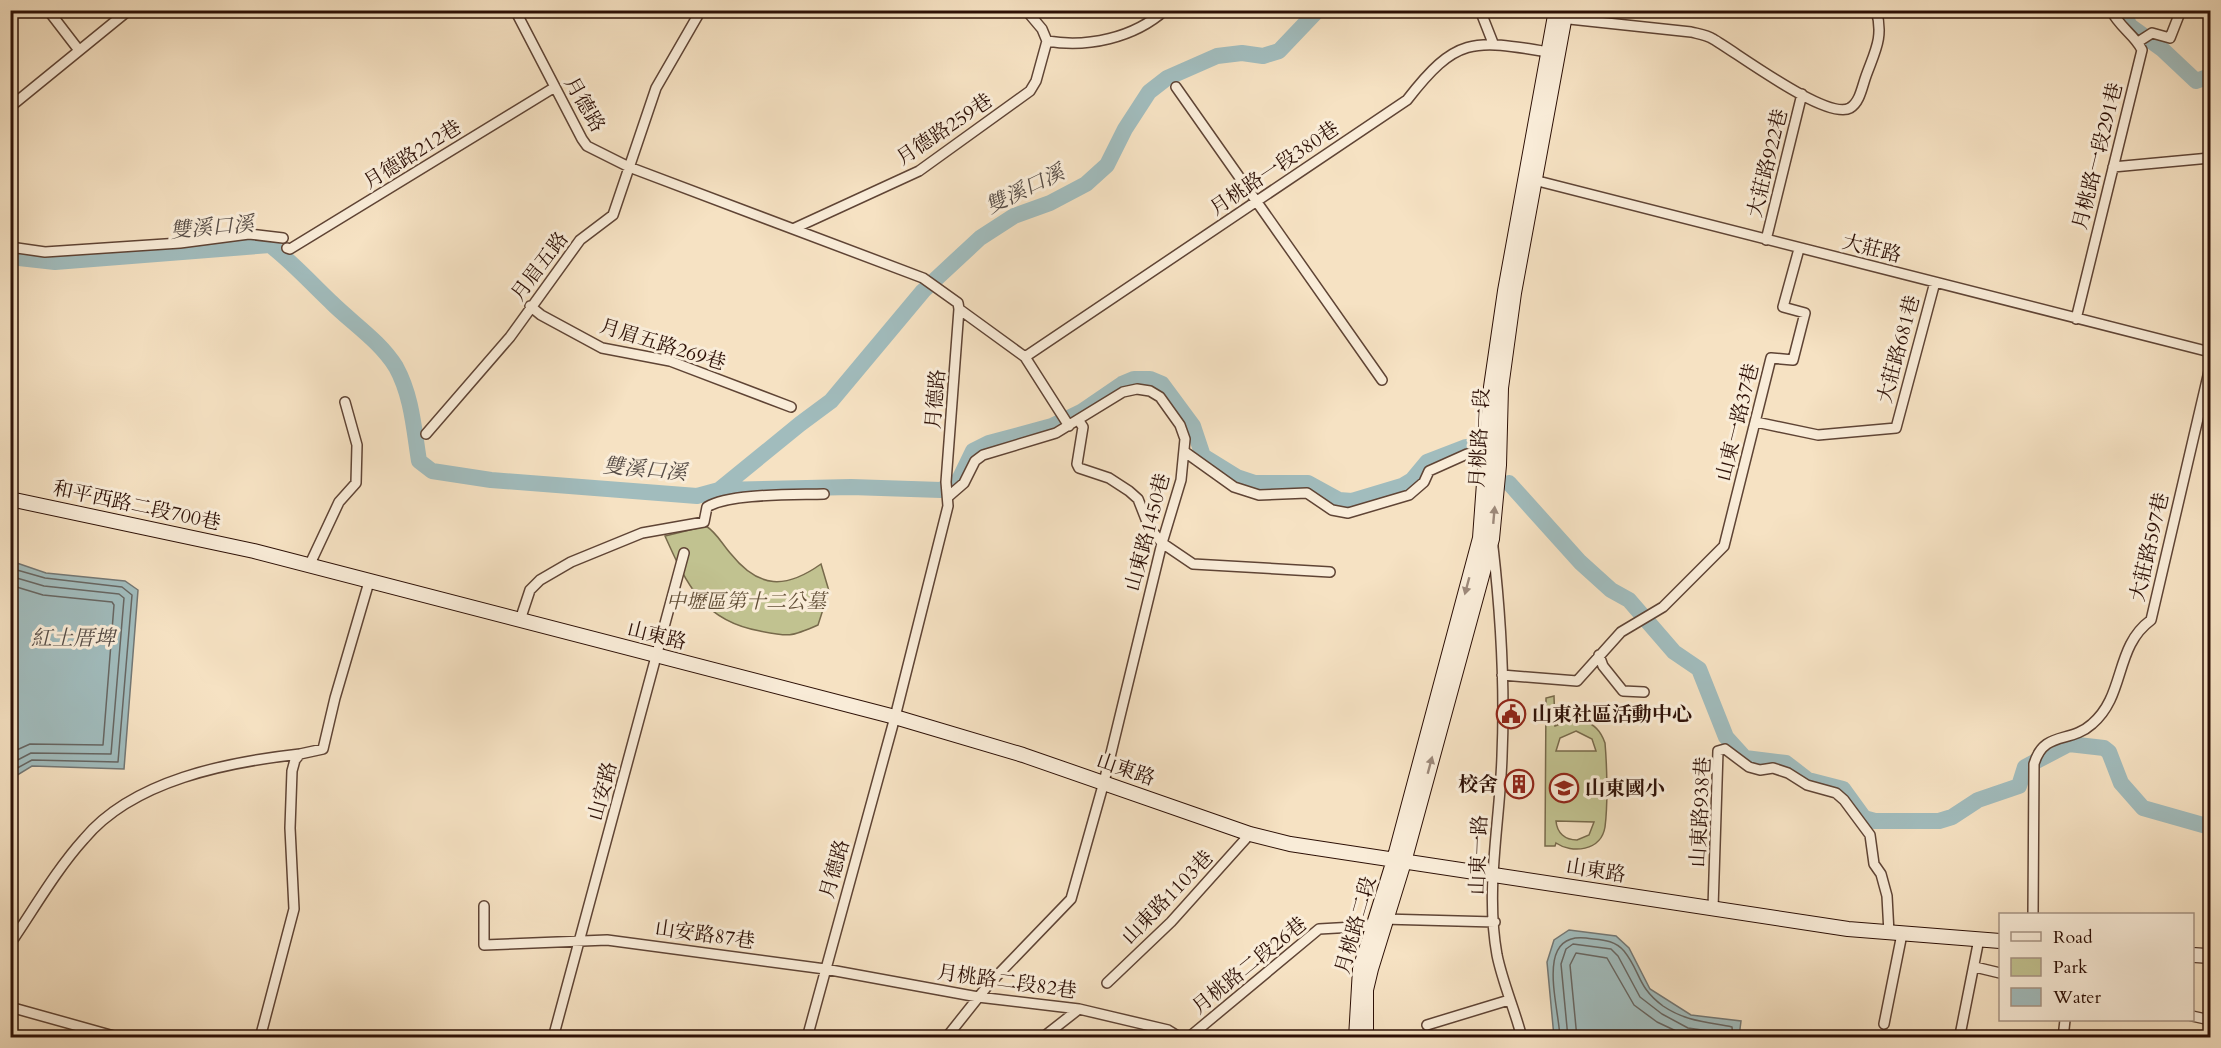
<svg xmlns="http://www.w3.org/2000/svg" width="2221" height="1048" viewBox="0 0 2221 1048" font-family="Cardo,'Noto Serif TC',serif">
<rect width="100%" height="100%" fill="#f6e2c3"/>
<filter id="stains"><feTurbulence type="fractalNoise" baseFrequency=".00333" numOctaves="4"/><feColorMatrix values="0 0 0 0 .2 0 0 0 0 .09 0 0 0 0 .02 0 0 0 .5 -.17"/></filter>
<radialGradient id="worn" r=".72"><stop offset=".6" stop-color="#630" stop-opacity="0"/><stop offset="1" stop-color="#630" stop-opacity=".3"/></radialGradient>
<!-- green -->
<path fill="#c1c290" stroke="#77694b" stroke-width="1.5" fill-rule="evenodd" d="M706,526C717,533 722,544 731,554C759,589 786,589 821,564L829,591L818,625C791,637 789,637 760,631C703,621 687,585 665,536Z
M1554,696L1555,726C1576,718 1596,717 1605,743C1607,766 1608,804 1605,827C1601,851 1572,854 1556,843L1555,846H1545L1546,698ZM1576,731L1592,739L1596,751H1556L1560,738ZM1556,821L1594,822L1589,835L1577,840C1565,840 1557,833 1556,821Z"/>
<!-- water -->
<path fill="#a1bcbd" stroke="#737774" stroke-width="1.5" d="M11,561L46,573L125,581L138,590L124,769L32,766L11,779Z
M1569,930L1616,936L1629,948L1650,989L1691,1015L1741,1021L1739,1037H1554L1547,962L1554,940Z"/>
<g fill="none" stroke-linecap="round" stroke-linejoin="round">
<!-- shore -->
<path stroke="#676662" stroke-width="1.5" d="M10,568L45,578L122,587L132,595L118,762L32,760L10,772
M10,576L44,586L119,594L124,598L111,754L31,753L10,764
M10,585L43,595L112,602L114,605L103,745L30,744L10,753
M1560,1038C1559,1006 1534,932 1586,938C1600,940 1614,939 1624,951C1641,972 1637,987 1663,1006C1685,1021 1707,1022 1732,1027L1733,1038
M1568,1038L1561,964L1566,949L1573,944L1611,949L1618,956L1640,997L1662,1014L1688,1028L1723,1033L1726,1038
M1577,1038L1570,965L1576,953L1607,958L1634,1005L1657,1022L1691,1038"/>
<!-- river -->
<path stroke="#a1bcbd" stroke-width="16" d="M2121,10L2130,26L2162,49L2196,81L2210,76
M10,257L55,262L270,245C292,262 310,282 331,302C352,323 380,341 396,367C412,396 414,430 419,461L432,471L491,480L697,496L719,490L800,424L831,401L923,291L980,238L1014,216L1050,203L1086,184L1107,165L1125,129L1149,92L1167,78L1217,56L1242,53L1263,56L1279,51L1318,10
M1509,483L1580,562L1611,590L1629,600L1674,652L1699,669L1726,737L1745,758L1786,763L1808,780L1843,789L1864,818L1875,821H1939L1952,817L1978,800L2019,786L2025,767L2069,744L2104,748L2109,752L2121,783L2143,808L2210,827
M719,490L851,487L941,490L959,480L973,451L989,443L1052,426L1081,412L1122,384L1134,379H1150L1162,384L1193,426L1203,456L1237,477L1255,483H1308L1339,500L1352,501L1402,486L1412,480L1427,462L1466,447L1481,451"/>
<!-- street casing -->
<g stroke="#5f4435" stroke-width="12">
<path id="street" d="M48,10L78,49
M515,10L582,139L587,146L629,167L923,278L958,303L959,309L946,482L948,506L895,717L807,1038
M1026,10L1042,29L1047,41
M1480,10L1493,43
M1560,18L1691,32C1699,34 1707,35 1713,39C1736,52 1827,121 1850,108C1860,102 1862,87 1866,76C1875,51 1884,37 1876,10
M1047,41C1087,48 1134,38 1165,10
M2138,42L2152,33L2170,38L2181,10
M1176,87L1382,380
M10,107L129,10
M2113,167L2210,158
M1530,179L2210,352
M795,228L919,171L1030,91L1036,81L1047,41
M1766,240L1802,94
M10,247L45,252L180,243L249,234L283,238
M287,248L290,249L555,87
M530,306L541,315L602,348L670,361L791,407
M959,309L1025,357L1069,426
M2076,319L2142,50C2135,35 2119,27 2111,10
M1025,357L1407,100C1456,37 1472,39 1548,52
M1079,421L1083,427L1077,464L1079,468L1109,478L1129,491L1138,499L1149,527L1162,543L1193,564L1330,572
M1756,422L1818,435L1896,428L1935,282
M426,434L510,337L580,240L613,215L656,88L701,10
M1185,452L1234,487L1259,495L1307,493L1332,510L1348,513L1409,495L1424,482L1429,471L1467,454L1487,461
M1493,547C1501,617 1505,686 1502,756C1500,822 1485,889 1497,955C1503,984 1515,1010 1522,1038
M309,566L339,502L356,483L357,445L345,402
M520,620L530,590L540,580L571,562L642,533L704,522L707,507C730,493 795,495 824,494
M1599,655L1603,666L1623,691L1644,692
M1502,675L1577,681L1621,632L1663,607L1724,546L1771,358L1793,360L1805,313L1783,307L1799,249
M484,906V945L607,940L825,969L978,997L1079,1009L1168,1030L1181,1038
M1713,908L1718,751L1725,749L1749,767L1760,770L1773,768L1788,773L1807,785L1836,793L1844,800L1870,835L1874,864L1881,874L1887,896L1889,933
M2033,914L2034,764C2044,730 2070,744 2092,724C2126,695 2114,647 2151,620L2210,367
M1383,919L1495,922
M10,944C34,909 56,870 84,839C133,780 228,762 300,754
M1975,967L2000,973
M1107,983L1171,922L1250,834
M10,1007L121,1038
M2192,1016L2210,1020
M1884,1024L1902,934
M1427,1025L1509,1000
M1960,1035L1979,939
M260,1038L294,909L290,828L292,771L295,760L300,754L323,749L335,698L369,582
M553,1038L684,553
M946,1038L989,984L1071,899L1104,782L1162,543L1181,480L1185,439L1180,425L1160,397L1150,391L1137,389L1123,392L1056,433L983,455L975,461L964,483L949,496
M1042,1038L1079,1009
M1188,1038L1319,929L1372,926
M2063,1038L2065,1020"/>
</g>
<!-- secondary casing -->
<g stroke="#2d1006" stroke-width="16">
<path id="secondary" d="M10,499L254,551L895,717L1023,755L1250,834L1290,844L1848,929L2000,941
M2192,955L2210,956
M1356,1038L1360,969L1394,860L1480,538L1491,387L1505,291L1556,10
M1366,1038V990L1371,969L1404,862L1492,539L1499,465L1501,388L1514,293L1566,10"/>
</g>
<!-- street -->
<use href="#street" stroke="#f9ecd8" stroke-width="9"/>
<!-- secondary -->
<use href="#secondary" stroke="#f9ecd8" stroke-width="14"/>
</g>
<!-- one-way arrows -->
<defs><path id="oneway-solid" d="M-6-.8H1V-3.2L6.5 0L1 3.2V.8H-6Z" transform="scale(1.5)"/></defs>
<g fill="#9d897a">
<use href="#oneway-solid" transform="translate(1494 515) rotate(-85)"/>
<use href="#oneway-solid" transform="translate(1467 586) rotate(105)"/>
<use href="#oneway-solid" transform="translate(1430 765) rotate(-75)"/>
</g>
<!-- icons -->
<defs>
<g id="civic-ring" transform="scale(1.5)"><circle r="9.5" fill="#f9ecd8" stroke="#8f2418" stroke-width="1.5"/><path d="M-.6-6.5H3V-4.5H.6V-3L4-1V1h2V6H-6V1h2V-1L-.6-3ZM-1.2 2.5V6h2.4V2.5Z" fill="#8f2418"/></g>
<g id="building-ring" transform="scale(1.5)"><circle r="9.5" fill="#f9ecd8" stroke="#8f2418" stroke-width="1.5"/><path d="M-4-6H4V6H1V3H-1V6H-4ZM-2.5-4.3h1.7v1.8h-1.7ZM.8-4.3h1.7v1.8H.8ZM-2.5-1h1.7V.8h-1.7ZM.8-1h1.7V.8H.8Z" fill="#8f2418"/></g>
<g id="school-ring" transform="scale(1.5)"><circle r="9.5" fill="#f9ecd8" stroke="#8f2418" stroke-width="1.5"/><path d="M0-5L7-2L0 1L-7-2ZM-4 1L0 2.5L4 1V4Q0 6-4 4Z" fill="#8f2418"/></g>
</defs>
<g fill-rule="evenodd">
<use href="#civic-ring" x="1511" y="714"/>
<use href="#building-ring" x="1519" y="784"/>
<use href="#school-ring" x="1564" y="788"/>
</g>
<g text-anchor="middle" stroke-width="6" stroke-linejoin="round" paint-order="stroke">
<!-- street labels -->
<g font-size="20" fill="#2d1006" stroke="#f9ecd8">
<text transform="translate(585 104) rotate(60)" y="7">月德路</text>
<text transform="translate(944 129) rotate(-34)" y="7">月德路259巷</text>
<text transform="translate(412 154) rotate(-32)" y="7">月德路212巷</text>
<text transform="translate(2097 156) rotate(-76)" y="7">月桃路一段291巷</text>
<text transform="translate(1767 163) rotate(-76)" y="7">大莊路922巷</text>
<text transform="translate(1274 168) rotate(-34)" y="7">月桃路一段380巷</text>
<text transform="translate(1872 248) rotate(14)" y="7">大莊路</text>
<text transform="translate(539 266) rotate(-53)" y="7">月眉五路</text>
<text transform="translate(663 344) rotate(17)" y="7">月眉五路269巷</text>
<text transform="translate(1898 349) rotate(-75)" y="7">大莊路681巷</text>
<text transform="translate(935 399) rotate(-85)" y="7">月德路</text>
<text transform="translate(1737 422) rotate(-76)" y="7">山東一路37巷</text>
<text transform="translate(1479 438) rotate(-87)" y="7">月桃路一段</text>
<text transform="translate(137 505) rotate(12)" y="7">和平西路二段700巷</text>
<text transform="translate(1147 532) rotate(-75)" y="7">山東路1450巷</text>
<text transform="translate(2149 547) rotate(-77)" y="7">大莊路597巷</text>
<text transform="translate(657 635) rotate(14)" y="7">山東路</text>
<text transform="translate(1126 769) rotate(19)" y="7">山東路</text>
<text transform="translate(602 791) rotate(-75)" y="7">山安路</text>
<text transform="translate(1700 812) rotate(-87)" y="7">山東路938巷</text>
<text transform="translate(1478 855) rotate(-88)" y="7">山東一路</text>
<text transform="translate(834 869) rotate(-74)" y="7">月德路</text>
<text transform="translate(1596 870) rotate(9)" y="7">山東路</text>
<text transform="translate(1167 897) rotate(-46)" y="7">山東路1103巷</text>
<text transform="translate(1355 925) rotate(-74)" y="7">月桃路二段</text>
<text transform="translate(705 934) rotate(8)" y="7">山安路87巷</text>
<text transform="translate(1249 965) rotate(-39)" y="7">月桃路二段26巷</text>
<text transform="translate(1007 981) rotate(8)" y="7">月桃路二段82巷</text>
</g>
<!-- park labels -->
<g font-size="20" font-style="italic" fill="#614e36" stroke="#f9ecd8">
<text x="746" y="608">中壢區第十二公墓</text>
</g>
<!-- poi labels -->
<g font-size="20" font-weight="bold" fill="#2d1006" stroke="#f9ecd8" text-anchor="start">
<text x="1532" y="721">山東社區活動中心</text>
<text x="1498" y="791" text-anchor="end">校舍</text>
<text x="1585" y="795">山東國小</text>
</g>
<!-- water labels -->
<g font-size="21" font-style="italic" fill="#564c46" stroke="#f9ecd8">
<text transform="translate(1025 189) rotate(-26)" y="7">雙溪口溪</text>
<text transform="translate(212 227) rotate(-5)" y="7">雙溪口溪</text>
<text transform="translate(645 469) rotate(5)" y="7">雙溪口溪</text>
<text x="73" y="645">紅土厝埤</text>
</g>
</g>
<!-- margin -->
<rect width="2221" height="1048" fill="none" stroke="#f6e2c3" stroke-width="36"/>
<rect x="12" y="12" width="2197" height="1024" fill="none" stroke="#2d1006" stroke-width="3"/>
<rect x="18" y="18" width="2185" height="1012" fill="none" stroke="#2d1006" stroke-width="1.5"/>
<!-- legend -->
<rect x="1999" y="913" width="195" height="108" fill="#f9ecd8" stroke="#a79484" stroke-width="1.5"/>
<rect x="2011" y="932" width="30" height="9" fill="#f9ecd8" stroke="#a79484" stroke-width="1.5"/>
<text x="2053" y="943" font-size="18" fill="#2d1006">Road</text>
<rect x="2011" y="958" width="30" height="18" fill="#c1c290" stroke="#a79484" stroke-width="1.5"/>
<text x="2053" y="973" font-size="18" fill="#2d1006">Park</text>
<rect x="2011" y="988" width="30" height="18" fill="#a1bcbd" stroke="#a79484" stroke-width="1.5"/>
<text x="2053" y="1003" font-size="18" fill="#2d1006">Water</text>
<rect width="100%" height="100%" filter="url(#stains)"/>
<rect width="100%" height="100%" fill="url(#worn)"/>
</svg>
